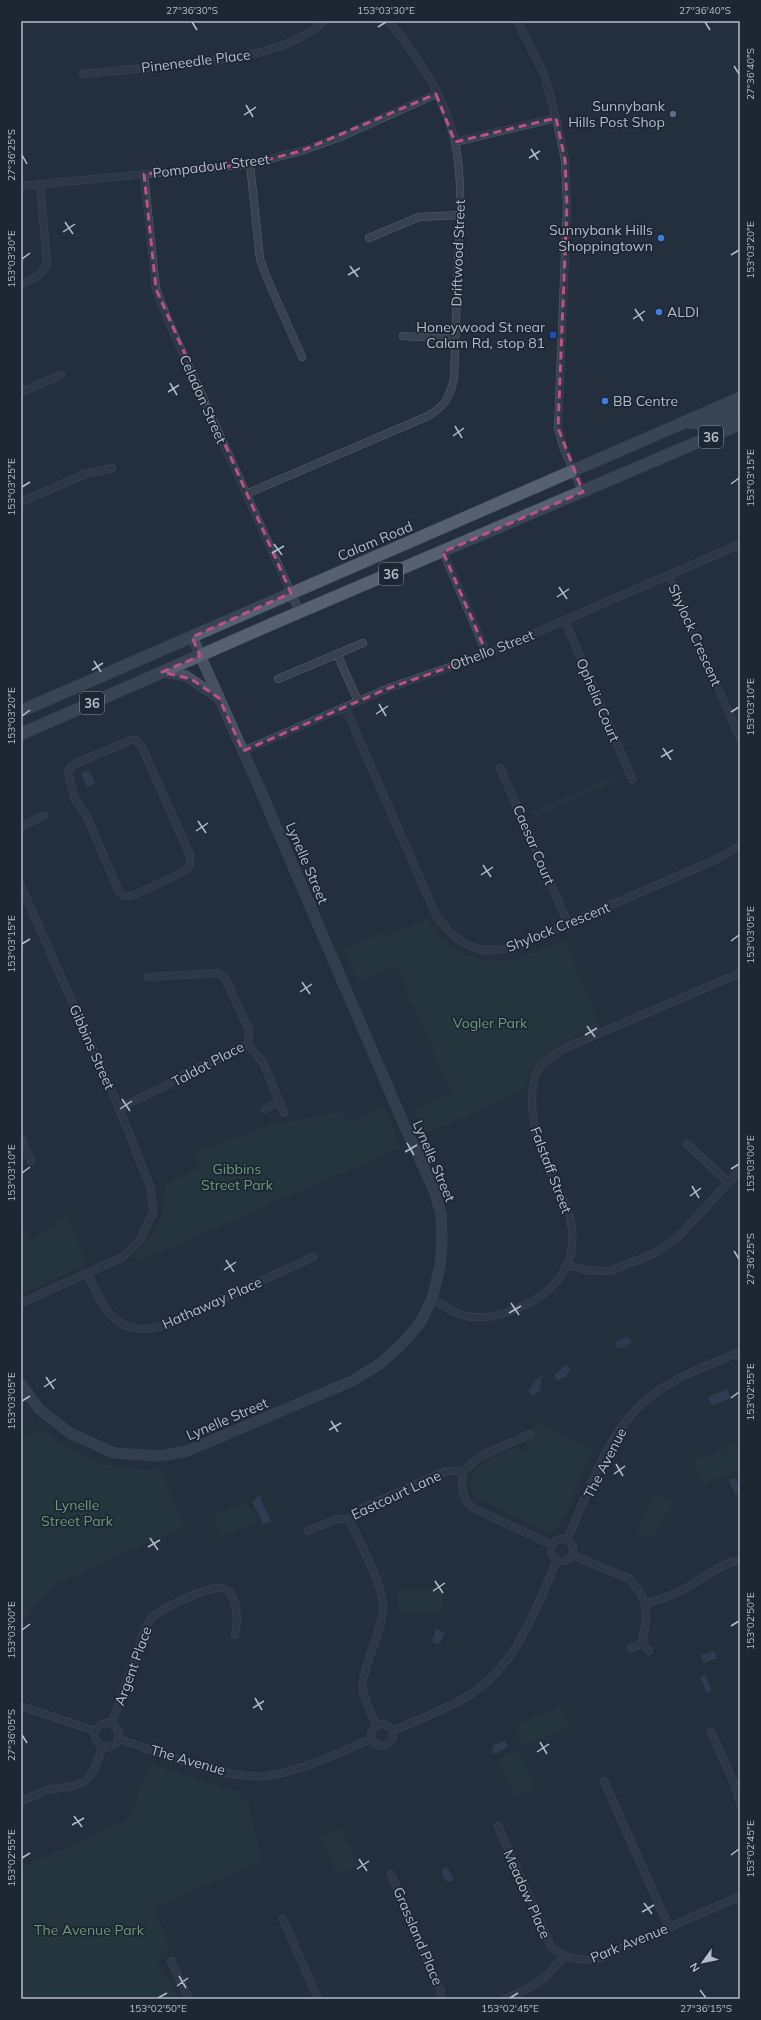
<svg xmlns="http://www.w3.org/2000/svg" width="761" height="2020" viewBox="0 0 761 2020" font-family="Mulish,sans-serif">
<rect width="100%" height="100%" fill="#242f3e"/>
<!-- green -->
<path fill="#263c3f" d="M614,776L616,781L535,817L532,812Z
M427,919L441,939L460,953L485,961L517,959L564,940L600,1026C563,1040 538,1050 524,1090L425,1134L415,1111L452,1093L396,966L358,982L344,950L382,933L385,938Z
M383,1106L401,1147L137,1262L134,1255C160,1231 165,1220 164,1186L200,1168L193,1153L268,1126L342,1111L347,1123Z
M67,1216L87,1264L21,1294V1225L33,1240Z
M536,1423L594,1450L558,1527L552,1531H547L476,1498C455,1471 499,1454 518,1446L521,1453L529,1450L526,1441L531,1439Z
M40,1429C81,1458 109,1473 160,1469L184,1526L53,1585L22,1622L21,1438Z
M733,1444C743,1448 740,1460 740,1469L705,1483L701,1481L694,1464L695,1460Z
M656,1494L673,1504L650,1540L635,1530Z
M247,1501L257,1521L221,1537L212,1517Z
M400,1590H441L443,1593V1609L439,1612H401L398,1608L397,1593Z
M558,1706L562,1708L569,1723L567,1727L526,1745L523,1744L516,1728L517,1725Z
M517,1750L535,1789L515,1797L499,1758Z
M149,1764L223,1788L239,1791L241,1800L247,1799L262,1861L154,1907L170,1949L160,1959L159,1968L174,1988L178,1999H21V1868L130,1819Z
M340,1828L357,1866L337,1875L320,1836Z"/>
<!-- water -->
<path fill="#394c67" d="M89,770L95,783L87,787L81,773Z
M626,1337L631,1340L630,1343L624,1347L625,1350L623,1347L617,1348L616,1342Z
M566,1364L571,1370L567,1374V1376L558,1381L554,1376Z
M540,1375L543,1377L540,1380L542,1381L539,1387L541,1389L533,1396L528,1392L536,1379H538Z
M727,1389L731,1398L712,1406L708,1397Z
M733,1478L736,1479L740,1488L739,1495L735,1494L729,1481Z
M259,1496L262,1497L261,1500L271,1521L262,1525L261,1519L252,1502Z
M436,1629L445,1633L438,1645L432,1641Z
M714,1651L717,1658L704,1663L701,1655Z
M705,1675L712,1691L707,1693L700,1677Z
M505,1741L508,1747L494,1754L492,1749L494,1745Z
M447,1867L453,1877L451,1882L446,1881L442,1876L443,1868Z"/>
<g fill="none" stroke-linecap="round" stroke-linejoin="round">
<!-- stream -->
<path stroke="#394c67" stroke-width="3" d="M21,1999H22"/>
<!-- street casing -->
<g stroke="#565f6c" stroke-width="8">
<path id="street" d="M517,21L544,74L556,118L565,160L567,205L558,428L563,447L583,492
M83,74C114,71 144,68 175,65C225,59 285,56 324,21
M455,142L556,118
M250,164L260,259L266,276L302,357
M144,174L156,289L168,320L300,613
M21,186L250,164L301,151L340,137L436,94
M369,238L419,217L460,215
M21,284C33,279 43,276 47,263L40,184
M403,336L455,339
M21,392L61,375
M246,494L428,416C445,406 449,398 454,379C455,340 457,300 458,261C460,222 463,181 455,142C446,98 417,54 388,21
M21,502L85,474L112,468
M443,552L487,654
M669,576L740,738
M565,621L632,779
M337,654L358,701
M278,679L363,643
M345,707L436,915C458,946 481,958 519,945L717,859L740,846
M131,740H136L141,745L190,855V865L183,872L132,896H124L119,892L87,817L75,800L68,773L70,767L77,763Z
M243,751L389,688L487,654L740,544
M500,768L568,923
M21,826L44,816
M21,886L119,1108L151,1189L153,1212L140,1240L123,1257L21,1303
M248,1045L263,1062L284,1113
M119,1108L167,1085L182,1075L248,1045L249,1030L225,978L218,973L148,977
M265,1109L279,1102
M21,1138L31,1161
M687,1144L728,1182
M568,1265L586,1270L610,1271L653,1254L677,1238L740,1170
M87,1273C104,1309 116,1339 163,1326L313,1257
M432,1299C441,1304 452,1312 462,1315C483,1321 504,1315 523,1306C559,1290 580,1258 570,1218C568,1210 563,1201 560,1193C546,1163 532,1135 532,1101C532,1091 533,1078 539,1069C545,1060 555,1054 565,1048L740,973
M530,1434L481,1456L463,1471C461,1485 461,1498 473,1508L552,1545
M349,1519C358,1539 384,1587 383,1607C383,1632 360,1669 363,1691C365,1702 372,1714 376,1725
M308,1531L337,1519H349L361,1509L446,1471H463
M551 1550a11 11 0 1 1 22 0a11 11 0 1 1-22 0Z
M567,1540C589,1491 609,1425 655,1393C680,1375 712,1364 740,1352
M572,1555L630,1579L639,1590L645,1604L646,1620L642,1643
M645,1604C661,1599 677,1594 691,1585C707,1575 721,1564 740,1560
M631,1648L642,1643L649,1651
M21,1706L95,1731
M95 1735a12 12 0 1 1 24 0a12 12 0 1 1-24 0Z
M112,1723L147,1624C150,1621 152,1617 155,1615C165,1607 210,1586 221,1588C239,1591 238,1622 235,1635
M371 1735a11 11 0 1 1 22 0a11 11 0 1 1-22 0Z
M392,1731C417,1720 445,1710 468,1696C516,1667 536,1609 557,1560
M711,1732L735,1785L740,1803
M119,1739C158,1752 226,1780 266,1776C303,1771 337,1753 371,1739
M604,1781L669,1927
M21,1801L48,1790L73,1786L84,1782L92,1774L103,1747
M498,1826L551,1947C566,1959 581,1962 600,1958L740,1896
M391,1874L441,1991V1999
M283,1919L318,1999
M171,1961L189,1999
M505,1999C531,1988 547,1981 563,1956"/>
</g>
<!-- secondary casing -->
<g stroke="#565f6c" stroke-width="11">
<path id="secondary" d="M162,672L186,676L217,697
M21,1384L40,1410L70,1433L114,1453L160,1456L187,1451L354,1380L381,1363L405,1341L421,1321L432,1299L440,1266L442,1240L441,1214L434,1190L405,1127L263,796L192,637"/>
</g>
<!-- primary casing -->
<g stroke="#414a57" stroke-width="13">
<path id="primary" d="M687,422L708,424L740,411
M21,711L740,398
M21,734L281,620L740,424"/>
</g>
<!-- street -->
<use href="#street" stroke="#38414e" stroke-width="7"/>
<!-- secondary -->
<use href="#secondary" stroke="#465061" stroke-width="10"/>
<!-- primary -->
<use href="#primary" stroke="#56606e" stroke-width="12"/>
</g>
<!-- marked area -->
<path d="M0 0H761V2020H0ZM436,94L455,142L556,118L565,160L567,205L558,428L583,492L443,552L487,654L389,688L243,751L219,698L191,679L162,672L200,656L192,637L291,593L156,289L144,174L250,164L301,151Z" fill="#242f3e" fill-opacity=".55" fill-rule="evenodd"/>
<path fill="none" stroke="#bd5182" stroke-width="3" stroke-dasharray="8 5" stroke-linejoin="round" d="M436,94L455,142L556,118L565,160L567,205L558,428L583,492L443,552L487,654L389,688L243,751L219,698L191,679L162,672L200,656L192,637L291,593L156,289L144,174L250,164L301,151Z"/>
<!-- ticks -->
<path fill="none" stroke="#b4bcc9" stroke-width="1.5" d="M192,22L197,30M705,22L710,30M378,27L386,22M734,66L739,74M246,105L253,117M244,115L256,107M531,149L538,160M22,155L27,164M529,158L540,151M65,222L73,234M63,232L75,224M731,255L739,250M22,259L30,253M350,266L358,277M348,275L360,268M635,309L643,321M633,319L645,311M170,383L177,395M168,392L179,385M455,426L462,438M453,436L464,428M731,484L739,478M22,487L30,482M274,544L282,555M272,553L284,546M559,587L567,599M557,597L569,589M94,661L101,672M92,670L103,663M379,704L386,716M731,712L739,707M376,714L388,706M22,716L30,710M663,748L671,760M661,757L673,750M198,821L206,833M196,831L208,823M483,865L491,877M481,875L493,867M731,941L739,935M22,944L30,939M302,982L310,994M300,992L312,984M587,1026L595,1037M585,1035L597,1028M122,1099L130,1111M120,1109L132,1101M407,1143L414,1155M405,1152L417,1145M731,1169L739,1164M22,1173L30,1167M692,1186L699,1198M690,1196L701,1188M734,1251L739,1259M226,1260L234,1272M224,1270L236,1262M511,1303L519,1315M509,1313L521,1306M46,1377L54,1389M44,1387L56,1379M731,1398L739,1392M22,1401L30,1396M331,1421L338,1432M329,1430L341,1423M616,1464L623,1476M614,1474L625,1466M150,1538L158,1550M148,1547L160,1540M435,1581L443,1593M433,1591L445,1583M731,1626L739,1621M22,1630L30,1624M255,1698L262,1710M253,1708L264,1701M22,1735L27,1743M540,1742L547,1754M537,1752L549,1744M74,1816L82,1827M72,1825L84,1818M731,1855L739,1849M22,1858L30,1853M359,1859L367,1871M357,1869L369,1861M644,1903L652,1914M642,1912L654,1905M179,1976L186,1988M177,1986L188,1978M700,1990L706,1998M158,1998L167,1993M510,1998L518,1993"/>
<!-- markers -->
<circle fill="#5c6f8a" stroke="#1d2633" stroke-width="1.5" cx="673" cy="114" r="4"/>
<g fill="#3f7fe0" stroke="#1d2633" stroke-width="1.5">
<circle cx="661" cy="238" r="4"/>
<circle cx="659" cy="312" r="4"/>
<circle cx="605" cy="401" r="4"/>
</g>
<rect fill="#1a4fb4" stroke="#1d2633" stroke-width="1.5" x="549" y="331" width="8" height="8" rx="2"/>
<g text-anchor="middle" stroke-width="3.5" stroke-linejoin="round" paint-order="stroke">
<!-- shield labels -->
<g fill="#1d2633" stroke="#878f9c" stroke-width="1">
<rect x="699" y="426" width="24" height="22" rx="3"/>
<rect x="379" y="563" width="24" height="22" rx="3"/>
<rect x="80" y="692" width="24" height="22" rx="3"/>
</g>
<g font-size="13" font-weight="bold" fill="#b4bcc9">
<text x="711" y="442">36</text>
<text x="391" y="579">36</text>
<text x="92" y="708">36</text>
</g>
<!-- street labels -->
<g font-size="14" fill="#b4bcc9" stroke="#1d2633">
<text transform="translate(196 61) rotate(-7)" y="5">Pineneedle Place</text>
<text transform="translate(211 166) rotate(-7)" y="5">Pompadour Street</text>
<text transform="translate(458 253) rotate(-88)" y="5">Driftwood Street</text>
<text transform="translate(203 399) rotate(66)" y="5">Celadon Street</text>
<text transform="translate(375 541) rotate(-23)" y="5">Calam Road</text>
<text transform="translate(695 635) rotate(66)" y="5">Shylock Crescent</text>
<text transform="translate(492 650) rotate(-21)" y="5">Othello Street</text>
<text transform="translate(598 700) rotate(67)" y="5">Ophelia Court</text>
<text transform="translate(534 845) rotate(67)" y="5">Caesar Court</text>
<text transform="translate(307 863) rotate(67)" y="5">Lynelle Street</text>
<text transform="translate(558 927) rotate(-22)" y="5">Shylock Crescent</text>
<text transform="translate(92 1047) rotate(66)" y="5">Gibbins Street</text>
<text transform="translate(208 1064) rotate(-28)" y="5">Taldot Place</text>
<text transform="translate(434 1161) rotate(67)" y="5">Lynelle Street</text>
<text transform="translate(551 1170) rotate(69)" y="5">Falstaff Street</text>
<text transform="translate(212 1303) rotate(-24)" y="5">Hathaway Place</text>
<text transform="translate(227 1419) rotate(-23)" y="5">Lynelle Street</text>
<text transform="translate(605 1463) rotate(-63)" y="5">The Avenue</text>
<text transform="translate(396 1495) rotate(-25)" y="5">Eastcourt Lane</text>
<text transform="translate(133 1666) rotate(-70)" y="5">Argent Place</text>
<text transform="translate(188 1760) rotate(16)" y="5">The Avenue</text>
<text transform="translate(527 1894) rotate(66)" y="5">Meadow Place</text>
<text transform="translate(418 1936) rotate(67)" y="5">Grassland Place</text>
<text transform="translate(629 1943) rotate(-22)" y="5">Park Avenue</text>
</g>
<!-- poi labels -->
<g font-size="14" fill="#b4bcc9" stroke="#1d2633" text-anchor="end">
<text x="665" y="111">Sunnybank<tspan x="665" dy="16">Hills Post Shop</tspan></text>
<text x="653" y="235">Sunnybank Hills<tspan x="653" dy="16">Shoppingtown</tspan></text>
<text x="667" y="317" text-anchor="start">ALDI</text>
<text x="545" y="332">Honeywood St near<tspan x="545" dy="16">Calam Rd, stop 81</tspan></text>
<text x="613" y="406" text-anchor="start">BB Centre</text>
</g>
<!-- park labels -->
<g font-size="14" fill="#6b9a76" stroke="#1d2633">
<text x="490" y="1028">Vogler Park</text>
<text x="237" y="1174">Gibbins<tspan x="237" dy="16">Street Park</tspan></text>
<text x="77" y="1510">Lynelle<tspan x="77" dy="16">Street Park</tspan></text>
<text x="89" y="1935">The Avenue Park</text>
</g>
</g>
<!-- border -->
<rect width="761" height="2020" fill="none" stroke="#1d2633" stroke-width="44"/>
<!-- north arrow -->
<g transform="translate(703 1962) rotate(237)" stroke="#1d2633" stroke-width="3" paint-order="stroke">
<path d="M0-3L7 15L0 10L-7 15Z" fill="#b4bcc9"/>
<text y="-6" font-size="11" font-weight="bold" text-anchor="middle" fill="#b4bcc9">N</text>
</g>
<rect x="22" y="22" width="717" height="1976" fill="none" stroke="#b4bcc9" stroke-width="1.5"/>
<g font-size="10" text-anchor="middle" fill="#b4bcc9">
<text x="192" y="14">27°36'30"S</text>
<text x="386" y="14">153°03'30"E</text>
<text x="705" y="14">27°36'40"S</text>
<text transform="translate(750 74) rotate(-90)" y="4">27°36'40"S</text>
<text transform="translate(11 155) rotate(-90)" y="4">27°36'25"S</text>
<text transform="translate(750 250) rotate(-90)" y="4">153°03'20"E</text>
<text transform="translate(11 259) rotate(-90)" y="4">153°03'30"E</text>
<text transform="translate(750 478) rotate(-90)" y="4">153°03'15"E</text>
<text transform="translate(11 487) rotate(-90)" y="4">153°03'25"E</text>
<text transform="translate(750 707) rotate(-90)" y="4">153°03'10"E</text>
<text transform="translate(11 716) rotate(-90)" y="4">153°03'20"E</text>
<text transform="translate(750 935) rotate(-90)" y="4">153°03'05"E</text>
<text transform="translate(11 944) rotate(-90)" y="4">153°03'15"E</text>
<text transform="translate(750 1164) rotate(-90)" y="4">153°03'00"E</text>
<text transform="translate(11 1173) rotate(-90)" y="4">153°03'10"E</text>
<text transform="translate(750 1259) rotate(-90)" y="4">27°36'25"S</text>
<text transform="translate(750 1392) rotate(-90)" y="4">153°02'55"E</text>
<text transform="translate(11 1401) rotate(-90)" y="4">153°03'05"E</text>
<text transform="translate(750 1621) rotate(-90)" y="4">153°02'50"E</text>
<text transform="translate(11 1630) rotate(-90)" y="4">153°03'00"E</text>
<text transform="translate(11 1735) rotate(-90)" y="4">27°36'05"S</text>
<text transform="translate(750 1849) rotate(-90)" y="4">153°02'45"E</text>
<text transform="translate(11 1858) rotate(-90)" y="4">153°02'55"E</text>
<text x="158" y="2012">153°02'50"E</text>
<text x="510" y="2012">153°02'45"E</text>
<text x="706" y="2012">27°36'15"S</text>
</g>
</svg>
